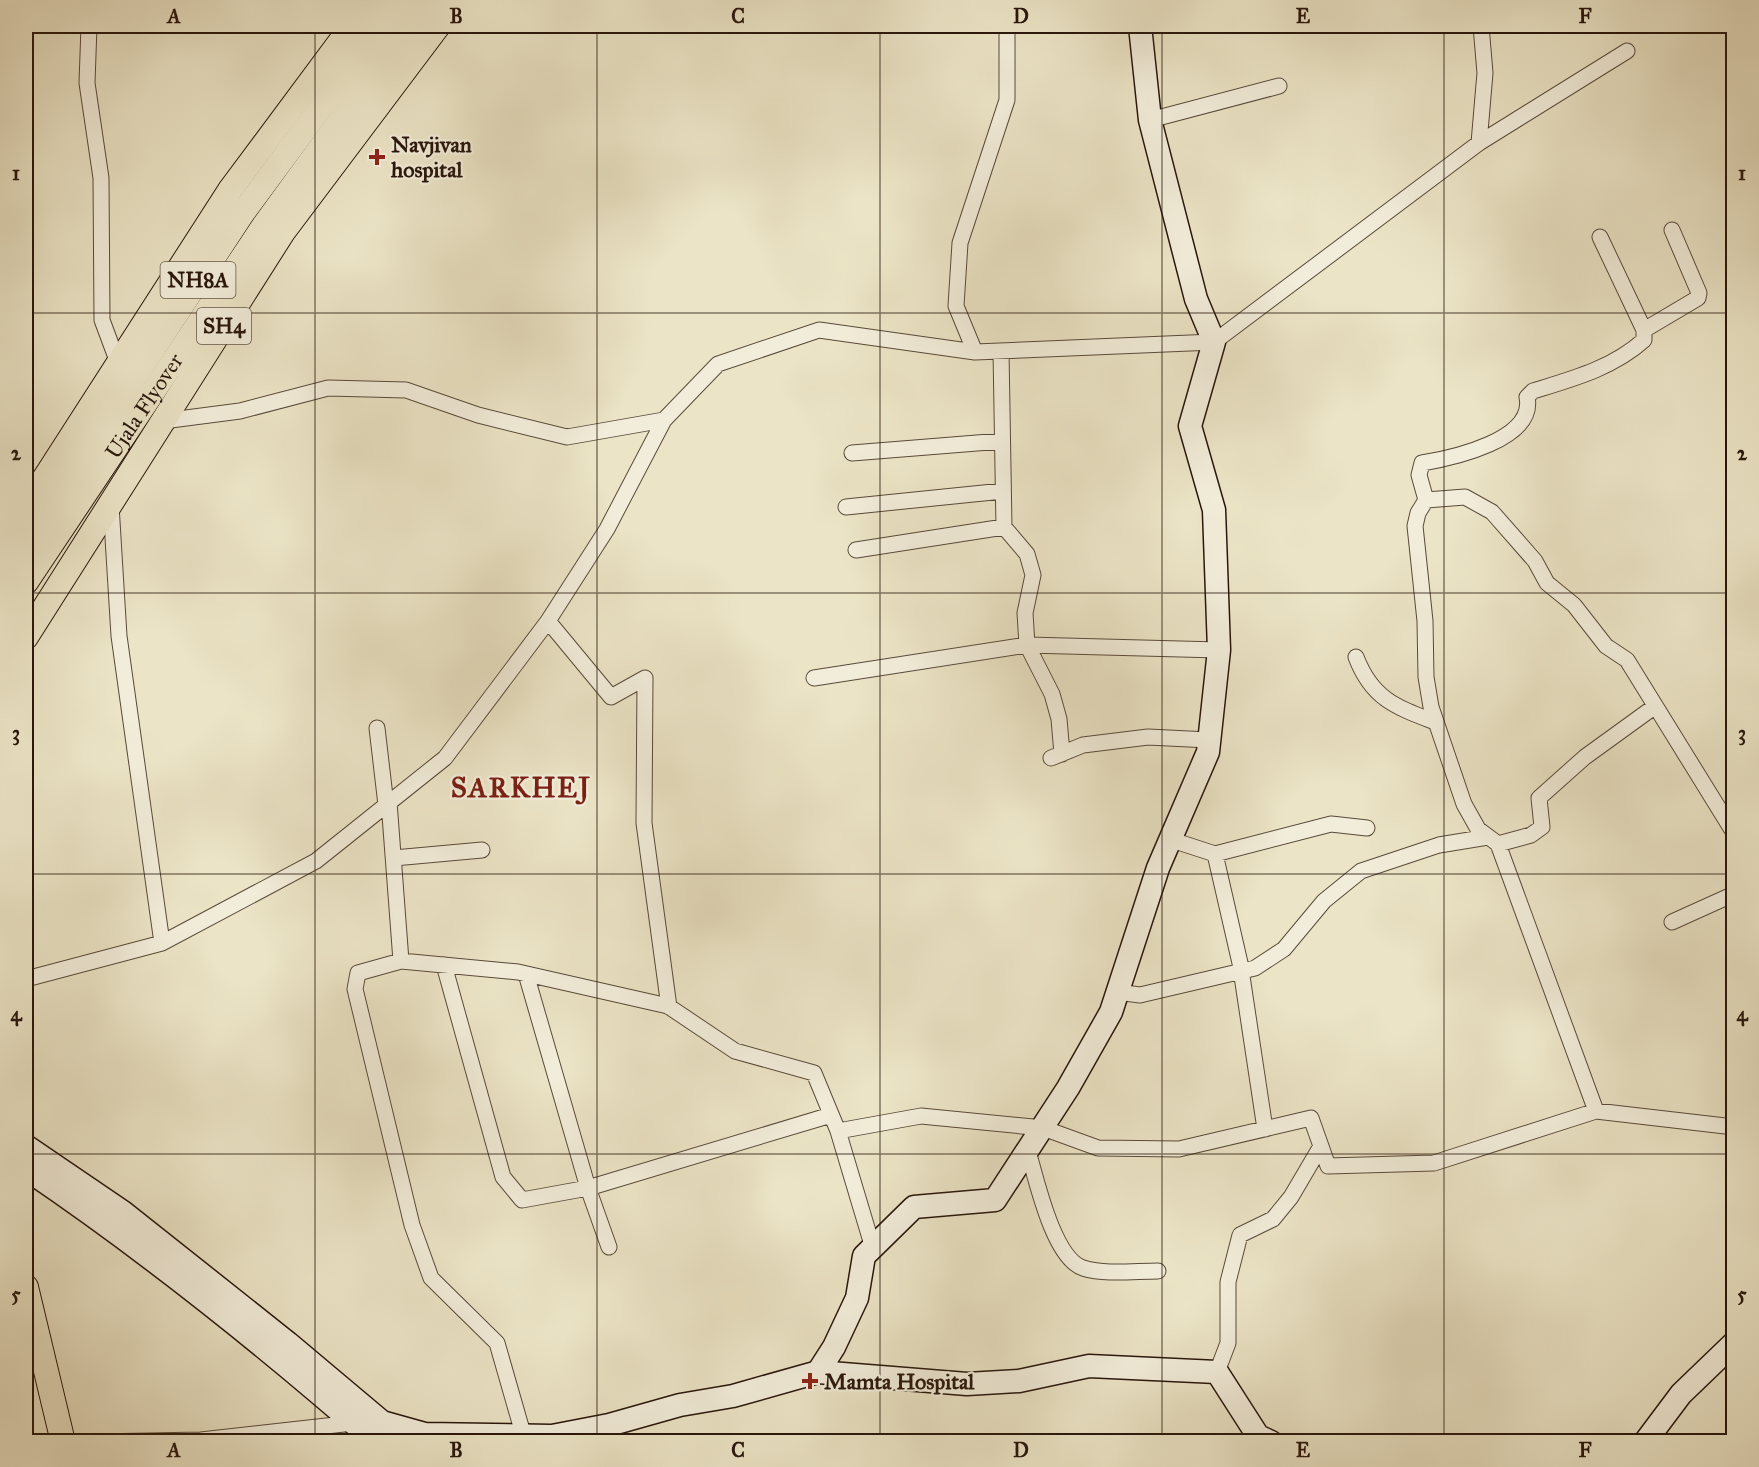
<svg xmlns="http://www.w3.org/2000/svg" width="1759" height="1467" viewBox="0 0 1759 1467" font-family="'IM FELL Great Primer',serif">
<rect width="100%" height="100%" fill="#ebe4c6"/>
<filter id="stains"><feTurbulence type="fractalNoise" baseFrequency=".00333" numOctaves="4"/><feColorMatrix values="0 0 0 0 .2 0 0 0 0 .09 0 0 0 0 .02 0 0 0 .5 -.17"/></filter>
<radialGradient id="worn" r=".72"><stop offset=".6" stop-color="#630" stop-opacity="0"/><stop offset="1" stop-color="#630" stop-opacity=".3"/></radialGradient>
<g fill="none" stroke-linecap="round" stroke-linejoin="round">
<!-- street casing -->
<g stroke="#594a3a" stroke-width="17">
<path id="street" d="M89,26L87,83L101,178L102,320L118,363
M1150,120L1279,86
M1479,143L1627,51
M1644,330L1698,298L1699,293L1672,230
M975,352L956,306L960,243L1007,100V26
M163,421L240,411L328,388L406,390L478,415L567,437L664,420
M852,453L1002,441
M1426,500L1465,497L1492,512L1535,561L1547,583L1574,605L1606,646L1627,660L1734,833
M111,505L119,636L162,943
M846,507L1003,491
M1004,527L1027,554L1033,575L1025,613L1027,645L1052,694L1059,719L1062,754
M856,550L1004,527L1001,351
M548,621L611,697L645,678L644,823L669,1007
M1356,657C1372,699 1396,707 1435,722
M814,678L1027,645L1219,650
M377,728L386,805
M1051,758L1083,745L1148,737L1209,740
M389,802L401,961L518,972L668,1006L735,1051L814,1073L838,1131L921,1116L1043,1128L1098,1148L1179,1149L1311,1118L1328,1166L1434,1163L1596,1111L1734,1127
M1172,840L1215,854L1331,824L1367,828
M1498,844L1531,835L1542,827L1539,798L1585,757L1654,707
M1215,854L1240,963L1265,1129
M394,858L482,850
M1672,922L1734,894
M401,961L358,973L355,989L412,1225L431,1278L497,1343L524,1437
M444,965L503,1177L522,1200L588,1188L609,1247
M526,974L588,1188L831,1115
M26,979L162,943L316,861L445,758L548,621L607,529L664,420L718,364L819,330L975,352L1214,342L1479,143L1485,73L1481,26
M1117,992L1140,995L1255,968L1284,949L1324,901L1361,871L1439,845L1488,837
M1596,1111L1498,844L1478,829L1464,804L1431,707L1426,677L1425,621L1415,526L1418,513L1426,500L1419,475L1422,463C1452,458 1536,440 1527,397L1533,391C1572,379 1613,368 1644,340V330L1600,237
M838,1131L873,1248
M1028,1151C1036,1178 1053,1258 1083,1268C1106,1275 1134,1271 1158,1271
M1217,1372L1228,1343V1282L1240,1235L1273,1219L1291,1197L1321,1146
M95,1442L201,1440L353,1423"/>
</g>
<!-- secondary casing -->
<g stroke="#28160c" stroke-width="25">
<path id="secondary" d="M26,1146L123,1212L288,1343L382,1422L425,1434L552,1436L609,1425L680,1405L733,1396L818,1372L967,1384L1019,1381L1089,1366L1217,1372L1258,1436L1271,1442
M26,1169C147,1251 262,1343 372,1439L384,1442
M818,1372L834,1347L857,1298L864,1256L914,1207L995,1200L1068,1088L1111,1012L1158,868L1208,752L1219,650L1214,510L1190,426L1214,342L1196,299L1150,120L1140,26
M1645,1442L1681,1394L1734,1343"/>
</g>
<!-- primary casing -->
<g stroke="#28160c" stroke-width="26">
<g id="primary">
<path d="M26,507L230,190L352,26"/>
<path d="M26,542L244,211L381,26"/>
<path id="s1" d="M26,582L265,224L409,26"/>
<path d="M26,637L283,232L438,26"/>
<path d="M26,1287L63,1442"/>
</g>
</g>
<!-- street -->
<use href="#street" stroke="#f2edda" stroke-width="15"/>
<!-- secondary -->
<use href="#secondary" stroke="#f2edda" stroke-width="22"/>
<!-- primary -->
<use href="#primary" stroke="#ebe4c6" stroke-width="24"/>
</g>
<!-- grid -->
<path fill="none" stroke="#28160c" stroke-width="1.5" stroke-opacity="0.55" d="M315,26V1442M597,26V1442M880,26V1442M1162,26V1442M1444,26V1442M26,313H1734M26,593H1734M26,874H1734M26,1154H1734"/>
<!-- markers -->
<g fill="#8f2418" stroke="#f2edda" stroke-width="2">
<path d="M374 148h6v6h6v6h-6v6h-6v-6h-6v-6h6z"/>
<path d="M807 1372h6v6h6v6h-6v6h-6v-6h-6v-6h6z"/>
</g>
<g text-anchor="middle" stroke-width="4.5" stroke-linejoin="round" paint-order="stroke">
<!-- shield labels -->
<g fill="#f2edda" stroke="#65564a" stroke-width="1.5">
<rect x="160.5" y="262" width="75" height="36" rx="4.5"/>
<rect x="197" y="308" width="54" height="36" rx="4.5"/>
</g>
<g font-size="21" font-weight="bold" fill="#28160c">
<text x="198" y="287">NH8A</text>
<text x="224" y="333">SH4</text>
</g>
<!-- poi labels -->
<g font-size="22" font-weight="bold" fill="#28160c" stroke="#f2edda" text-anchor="start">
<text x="391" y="152">Navjivan<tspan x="391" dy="25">hospital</tspan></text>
<text x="824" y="1389">Mamta Hospital</text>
</g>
<!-- street labels -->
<g font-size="22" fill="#28160c" stroke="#f2edda">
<text dy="8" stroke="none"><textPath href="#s1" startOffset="212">Ujala Flyover</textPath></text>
</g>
<!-- district labels -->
<g font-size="28" font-weight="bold" letter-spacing="1.5" fill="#7a1f14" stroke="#f2edda">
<text x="521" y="797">SARKHEJ</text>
</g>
</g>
<!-- margin -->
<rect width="1759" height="1467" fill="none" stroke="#ebe4c6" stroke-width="66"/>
<rect x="33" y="33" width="1693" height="1401" fill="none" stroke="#28160c" stroke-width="2"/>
<g font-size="20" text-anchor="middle" font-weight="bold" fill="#28160c">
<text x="174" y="23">A</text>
<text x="456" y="23">B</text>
<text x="738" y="23">C</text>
<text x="1021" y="23">D</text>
<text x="1303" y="23">E</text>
<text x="1585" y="23">F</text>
<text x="16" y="180">1</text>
<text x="1742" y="180">1</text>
<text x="16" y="460">2</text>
<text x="1742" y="460">2</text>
<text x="16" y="740">3</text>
<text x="1742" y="740">3</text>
<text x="16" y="1021">4</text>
<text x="1742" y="1021">4</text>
<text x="16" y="1301">5</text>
<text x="1742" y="1301">5</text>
<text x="174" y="1457">A</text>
<text x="456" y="1457">B</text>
<text x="738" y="1457">C</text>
<text x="1021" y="1457">D</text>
<text x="1303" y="1457">E</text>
<text x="1585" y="1457">F</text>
</g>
<rect width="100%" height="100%" filter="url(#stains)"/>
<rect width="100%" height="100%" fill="url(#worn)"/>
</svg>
